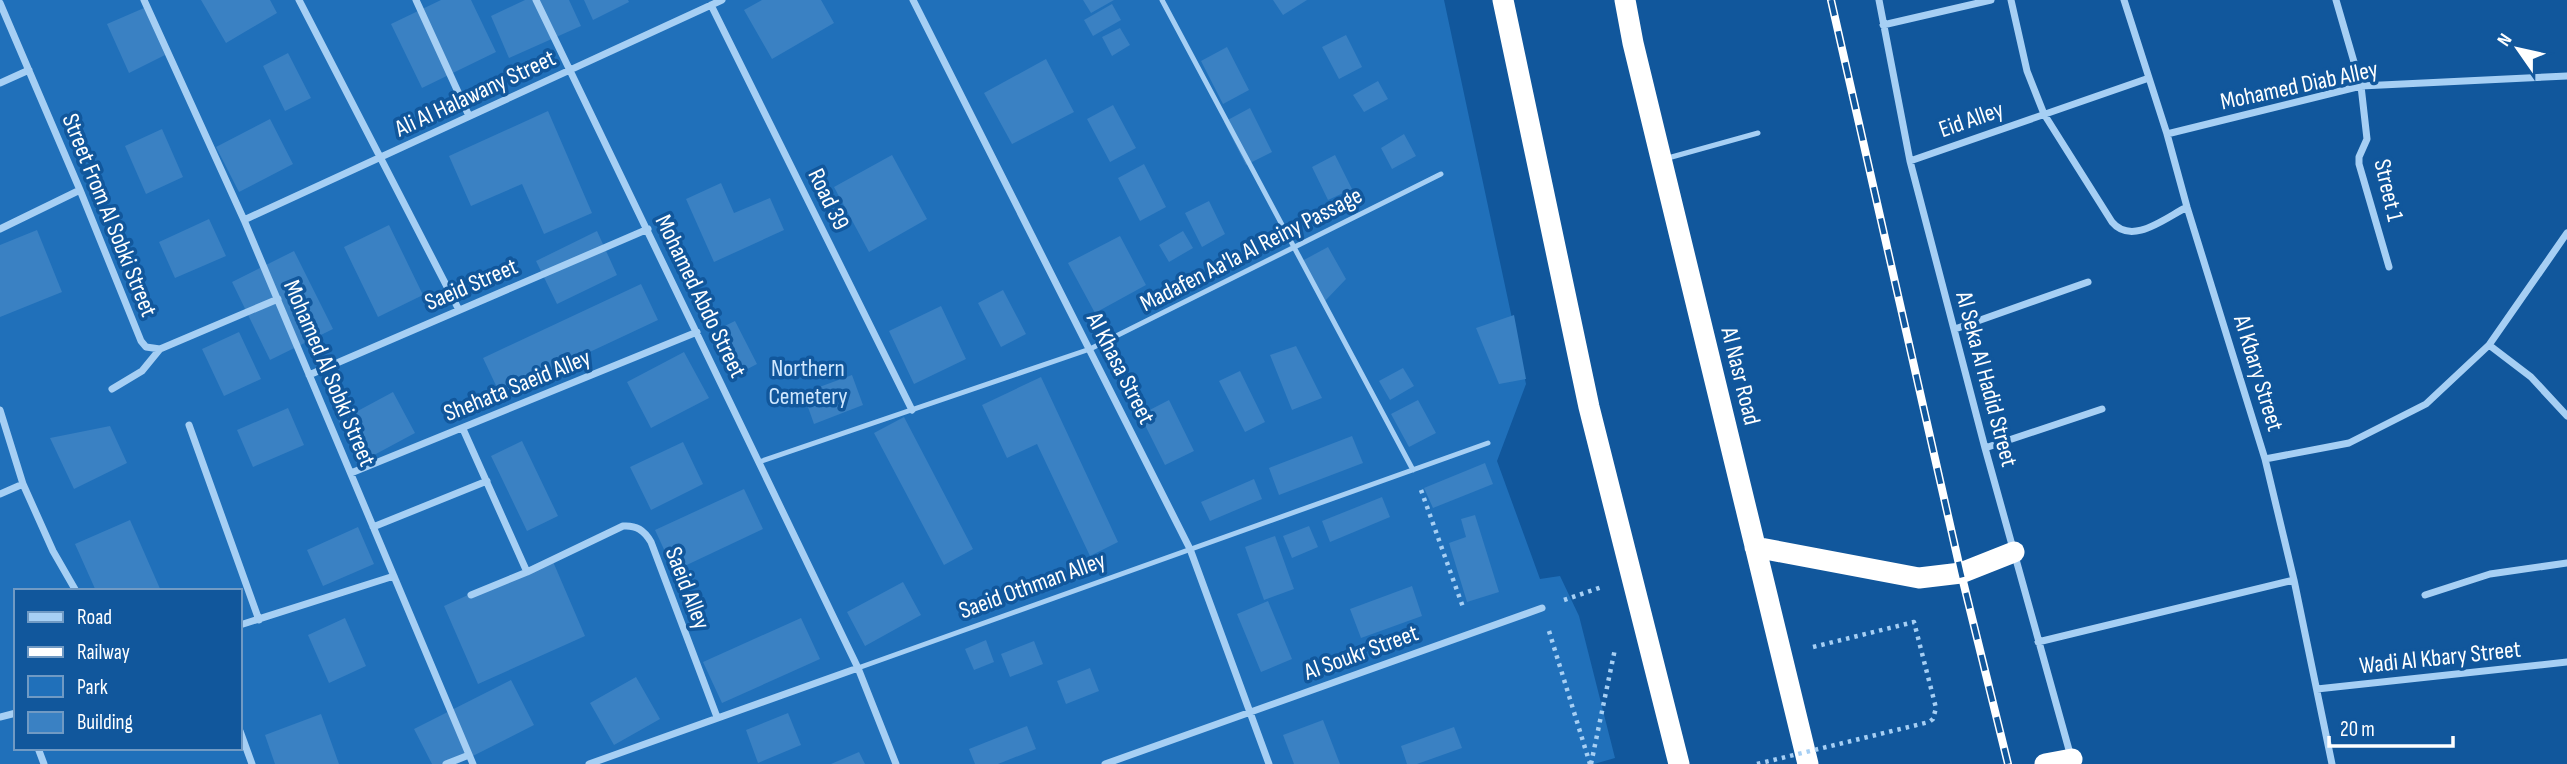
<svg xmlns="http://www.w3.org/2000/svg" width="2567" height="764" viewBox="0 0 2567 764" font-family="'Sofia Sans Condensed',sans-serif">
<rect width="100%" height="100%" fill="#11579c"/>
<!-- green -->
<path fill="#2070ba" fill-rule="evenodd" d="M0,0H1444L1526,384L1497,461L1540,579L1560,576L1579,616L1615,758L1594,764H0ZM16,591H240V748H16Z"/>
<!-- building -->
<path fill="#3a81c3" d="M201,0H270L277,13L226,43Z
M441,0H471L496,52L422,88L391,24Z
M525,0H569L581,26L509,58L491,16Z
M584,0H628L629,2L593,20Z
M762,0H821L834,23L772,59L744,10Z
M1083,0H1114L1091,13Z
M1273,0H1307L1283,15Z
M1112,4L1121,20L1093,36L1084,20Z
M144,8L165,55L129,73L107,24Z
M1120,28L1130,45L1112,56L1102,37Z
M1346,35L1362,67L1339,79L1322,47Z
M1227,47L1249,90L1223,104L1201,61Z
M288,53L311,98L285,111L263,66Z
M1046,59L1074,112L1012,144L984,93Z
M1378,81L1388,99L1364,112L1353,95Z
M1113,105L1136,148L1110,162L1087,119Z
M1250,108L1272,152L1246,165L1224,122Z
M548,111L592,213L544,234L522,184L471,206L449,156Z
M270,119L293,164L239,192L216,147Z
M162,129L183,177L146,194L125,146Z
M1404,134L1416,156L1392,169L1381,148Z
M892,155L927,219L869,252L834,187Z
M1335,155L1352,189L1328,200L1312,167Z
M1144,164L1166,207L1140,221L1118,178Z
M721,183L734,213L770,198L784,230L714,262L686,199Z
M1209,201L1225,234L1202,247L1185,213Z
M209,219L226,256L175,278L159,242Z
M389,225L423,295L378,317L344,247Z
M37,230L62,292L0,317V245Z
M597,231L617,275L557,304L536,261Z
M1183,231L1193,248L1169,262L1159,245Z
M1120,236L1146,285L1095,313L1068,263Z
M1328,247L1346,279L1325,301L1302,261Z
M294,251L333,329L270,360L232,282Z
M641,284L658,320L500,394L483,358Z
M1003,290L1026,334L1001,347L978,303Z
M941,306L966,359L914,384L889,331Z
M1514,315L1526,379L1499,384L1476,328Z
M735,321L757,364L732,377L710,333Z
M239,332L261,379L224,396L202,349Z
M1296,346L1322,398L1292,410L1270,355Z
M684,352L709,398L651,428L627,382Z
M1403,368L1414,386L1390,400L1379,381Z
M1240,371L1265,422L1245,432L1219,381Z
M852,375L863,405L814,424L803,393Z
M1041,377L1118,542L1090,556L1037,444L1007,458L982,405Z
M393,392L415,433L361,462L339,421Z
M1169,400L1194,451L1165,465L1140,415Z
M1418,400L1436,433L1409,447L1391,414Z
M288,408L304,445L253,467L237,430Z
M904,417L973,549L944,565L874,433Z
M110,426L127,463L74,489L50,438Z
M1352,436L1363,463L1279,495L1269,468Z
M522,441L558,516L527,531L491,456Z
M683,442L703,484L651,510L630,467Z
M1485,463L1493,484L1433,508L1424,488Z
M1254,479L1262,499L1210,521L1201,502Z
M744,489L763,529L674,571L655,530Z
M1382,497L1390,517L1330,542L1322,521Z
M1475,515L1499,592L1467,602L1449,543L1466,537L1461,519Z
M130,520L161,591H96L75,544Z
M1309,526L1318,547L1292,558L1283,536Z
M358,527L374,564L323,586L307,550Z
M1275,536L1294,589L1264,600L1245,547Z
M551,557L585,636L478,684L444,606Z
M903,582L921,615L865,646L847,612Z
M1412,586L1422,616L1361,638L1350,609Z
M1268,601L1292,659L1261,672L1237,614Z
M345,618L366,666L329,683L308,635Z
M801,618L820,659L722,703L703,662Z
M986,640L994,662L974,670L965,649Z
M1034,641L1043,664L1010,677L1001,654Z
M1090,668L1099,691L1066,704L1057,681Z
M636,677L660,719L614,745L590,703Z
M511,680L534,725L457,764H432L414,729Z
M788,713L801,745L758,763L746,730Z
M321,714L339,764H275L265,735Z
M1323,720L1340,764H1294L1283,735Z
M1027,726L1036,749L998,764H975L969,749Z
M1454,727L1462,748L1417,764H1407L1401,746Z
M859,752L865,764H831Z"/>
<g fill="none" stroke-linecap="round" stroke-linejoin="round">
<!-- path -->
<path stroke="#a6cff4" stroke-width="4.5" stroke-dasharray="3.5 5" stroke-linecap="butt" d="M1421,490L1464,610
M1564,600L1602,587
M1549,631L1590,764
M1813,647L1914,622L1936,708L1933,719L1929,722
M1591,764L1615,649"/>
<!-- lane -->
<path stroke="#a6cff4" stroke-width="5" d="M1162,0L1413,470
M1668,158L1758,133
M759,462L1090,349L1441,174
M858,668L1488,443"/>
<!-- street -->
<path stroke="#a6cff4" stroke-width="7" d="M144,0L244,220L473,764
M299,0L459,310
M416,0L469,116
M536,0L858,668L896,764
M913,0L1190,549L1269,764
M1879,0L1910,161L1985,448L2071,757
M2011,0L2027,71L2044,114L2112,222C2132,246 2165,218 2187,207
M2124,0L2167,134L2187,207L2265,459L2294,580L2332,764
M2336,0L2361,86L2367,139L2359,157V164L2389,267
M0,3L80,190L141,341L146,347L160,349L278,299
M711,5L912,410
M1883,25L1991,0
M0,83L29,70
M2167,134L2361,86L2567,76
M1910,161L2149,78
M244,220L722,0
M0,229L80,190
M1955,329L2088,282
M2489,345L2531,377L2567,416
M309,375L648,229
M112,389L142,371L160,349
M0,410L23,484L53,551L76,591
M189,425L259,620
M463,429L527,572
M1985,448L2102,409
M2265,459L2349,443L2426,404L2489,345L2567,233
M351,473L697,332
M0,494L23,484
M373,527L487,481
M471,595L527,572L623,526C636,525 644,530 651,542L717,717
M2425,595L2490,574L2567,563
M240,625L394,576
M2038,642L2294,580
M2317,689L2567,662
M0,717L16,713
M240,731L252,764
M38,748L44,764
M446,764L469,755
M589,764L858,668
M1105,764L1542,608"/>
<!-- highway -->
<path stroke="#fff" stroke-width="21" d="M1503,0L1589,407L1679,764
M1625,0L1633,43L1808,764
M1755,547L1919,578L1961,573L2014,552
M2045,764L2072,759"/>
<!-- rail casing -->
<g stroke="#fff" stroke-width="8">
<path id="rail" d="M1831,0L1961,573L2008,764"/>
</g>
<!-- rail -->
<use href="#rail" stroke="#11579c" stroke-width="5" stroke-dasharray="16" stroke-linecap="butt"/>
<!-- path-bridge -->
<path stroke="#a6cff4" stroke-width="4.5" stroke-dasharray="3.5 5" stroke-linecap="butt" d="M1757,764L1929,722"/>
</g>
<g text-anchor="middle" stroke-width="7" stroke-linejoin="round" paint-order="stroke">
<!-- street labels -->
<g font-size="24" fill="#fff" stroke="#11579c">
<text transform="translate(2299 85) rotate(-12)" y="8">Mohamed Diab Alley</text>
<text transform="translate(475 93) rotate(-25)" y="8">Ali Al Halawany Street</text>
<text transform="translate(1971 119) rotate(-19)" y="8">Eid Alley</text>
<text transform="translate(2389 190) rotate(77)" y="8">Street 1</text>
<text transform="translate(829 199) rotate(64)" y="8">Road 39</text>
<text transform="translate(110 215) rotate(68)" y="8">Street From Al Sobki Street</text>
<text transform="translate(1251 249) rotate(-27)" y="8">Madafen Aa'la Al Reiny Passage</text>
<text transform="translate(471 284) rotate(-23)" y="8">Saeid Street</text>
<text transform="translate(701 296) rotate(64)" y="8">Mohamed Abdo Street</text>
<text transform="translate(1121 368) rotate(63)" y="8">Al Khasa Street</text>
<text transform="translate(330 373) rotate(67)" y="8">Mohamed Al Sobki Street</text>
<text transform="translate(2259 373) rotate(73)" y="8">Al Kbary Street</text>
<text transform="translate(1741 376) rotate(76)" y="8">Al Nasr Road</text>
<text transform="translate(1987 379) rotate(75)" y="8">Al Seka Al Hadid Street</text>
<text transform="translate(517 385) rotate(-22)" y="8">Shehata Saeid Alley</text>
<text transform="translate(1032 585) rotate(-20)" y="8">Saeid Othman Alley</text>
<text transform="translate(688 588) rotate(69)" y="8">Saeid Alley</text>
<text transform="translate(1361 652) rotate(-20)" y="8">Al Soukr Street</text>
<text transform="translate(2440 657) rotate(-6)" y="8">Wadi Al Kbary Street</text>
</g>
<!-- park labels -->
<g font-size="24" fill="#cfe7fe" stroke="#11579c">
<text x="808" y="376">Northern<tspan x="808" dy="28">Cemetery</tspan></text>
</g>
</g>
<!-- legend -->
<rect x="14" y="589" width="228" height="161" fill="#11579c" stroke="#709ac4" stroke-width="2"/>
<rect x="28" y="612" width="35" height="10" fill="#a6cff4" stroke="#709ac4" stroke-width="2"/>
<text x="77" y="624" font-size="21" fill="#ffffff">Road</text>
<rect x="28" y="647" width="35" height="10" fill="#ffffff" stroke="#709ac4" stroke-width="2"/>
<text x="77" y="659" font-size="21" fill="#ffffff">Railway</text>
<rect x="28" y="676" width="35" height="21" fill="#2070ba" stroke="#709ac4" stroke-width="2"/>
<text x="77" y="694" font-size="21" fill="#ffffff">Park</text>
<rect x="28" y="712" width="35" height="21" fill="#3a81c3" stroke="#709ac4" stroke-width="2"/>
<text x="77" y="729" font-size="21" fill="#ffffff">Building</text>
<!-- north arrow -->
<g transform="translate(2518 49) rotate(304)" stroke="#11579c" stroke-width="5" paint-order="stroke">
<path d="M0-5L12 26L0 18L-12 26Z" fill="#ffffff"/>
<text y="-10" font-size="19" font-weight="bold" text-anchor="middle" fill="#ffffff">N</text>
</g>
<!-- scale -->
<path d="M2329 736v10h124v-10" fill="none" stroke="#ffffff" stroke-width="3.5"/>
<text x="2340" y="736" font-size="21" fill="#ffffff" stroke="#11579c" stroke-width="5" paint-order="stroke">20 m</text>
</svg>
